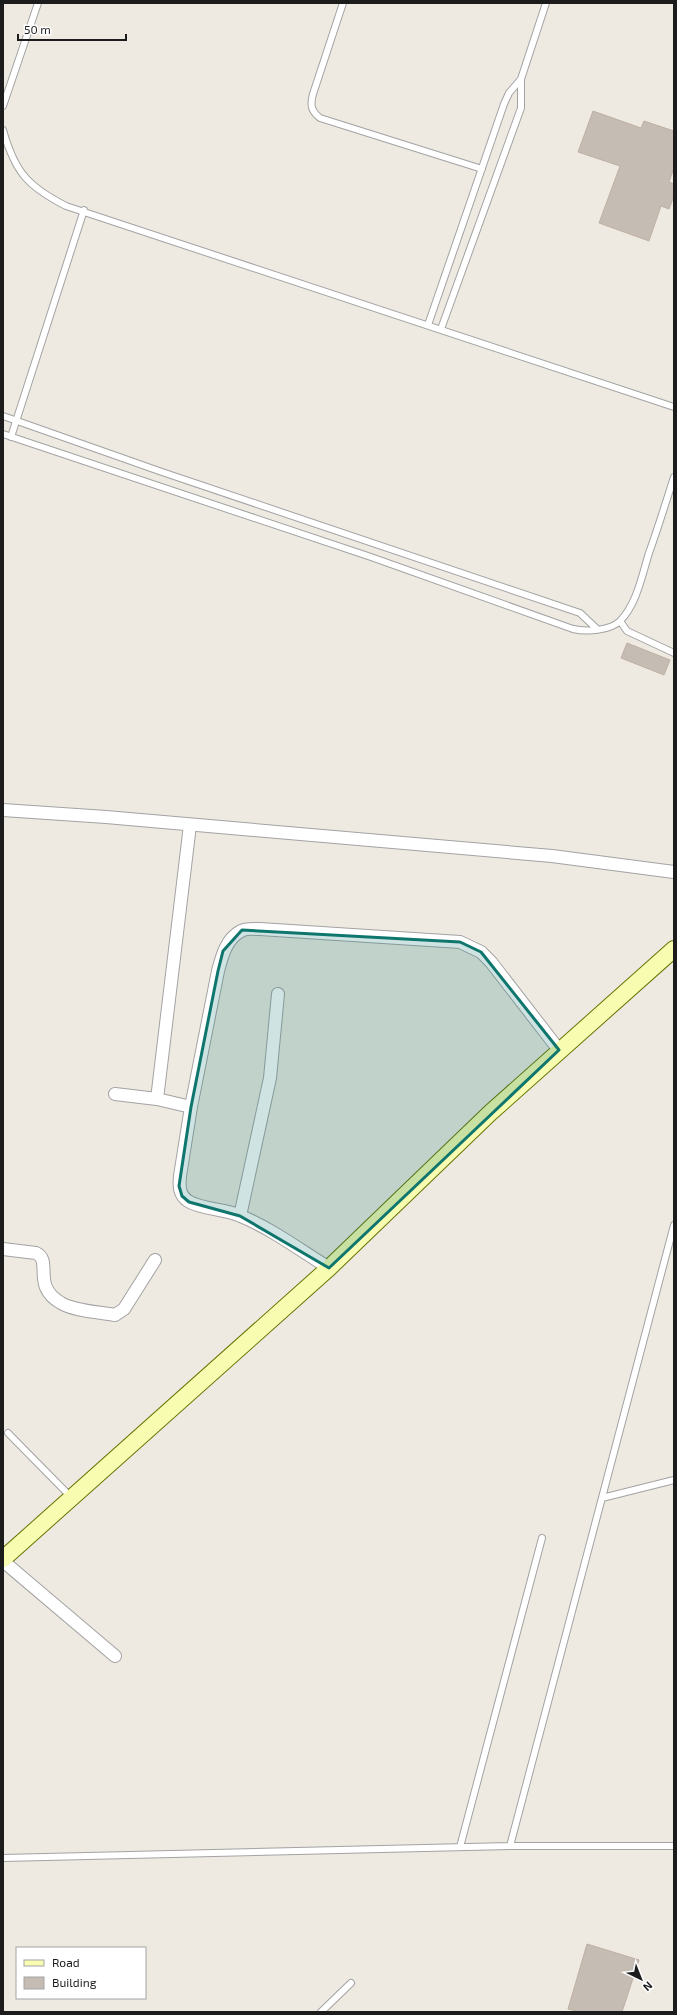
<svg xmlns="http://www.w3.org/2000/svg" width="677" height="2015" viewBox="0 0 677 2015" font-family="'Exo 2',sans-serif">
<rect width="100%" height="100%" fill="#eee9e1"/>
<!-- building -->
<path fill="#c5bcb4" stroke="#c0b0a3" d="M593,111L641,128L644,121L674,131V168L669,182L674,184V196L669,209L661,206L649,241L599,223L620,166L578,152Z
M627,643L670,660L664,675L621,658Z
M587,1944L639,1960L622,2012H580L568,2009Z"/>
<g fill="none" stroke-linecap="round" stroke-linejoin="round">
<!-- lane casing -->
<g stroke="#a3a3a3" stroke-width="8">
<path id="lane" d="M343,3L313,94C310,105 311,111 320,118L482,169
M3,106L38,3
M3,130C15,172 27,186 66,206L674,407
M428,325L504,104L509,93L521,79
M441,329L521,108V79L546,3
M3,416L162,472L580,613L597,629
M3,434L371,557L573,629C586,632 610,631 620,621C637,604 642,575 649,553C658,528 666,502 674,477
M11,437L84,210
M620,621L627,631L674,653
M8,1433L71,1497
M602,1498L674,1480
M510,1846L674,1225
M460,1847L542,1538
M3,1858L510,1846H674
M321,2012L351,1983"/>
</g>
<!-- street casing -->
<g stroke="#a3a3a3" stroke-width="14">
<path id="street" d="M3,810L106,817L552,856L674,872
M115,1094L157,1099L191,1107
M157,1099L190,825
M240,1216L270,1078L278,994
M3,1249L36,1253C53,1261 31,1286 61,1303C74,1311 100,1312 115,1315L124,1309L155,1260
M329,1268C300,1250 269,1227 238,1215C224,1209 200,1209 188,1201C179,1195 179,1186 180,1176L191,1107L218,971C222,956 226,939 241,931C246,928 254,929 260,929L460,942L481,952L491,962L559,1050
M3,1561L115,1656"/>
</g>
<!-- secondary casing -->
<g stroke="#677501" stroke-width="18">
<path id="secondary" d="M3,1559L329,1268L490,1113L674,949"/>
</g>
<!-- lane -->
<use href="#lane" stroke="#fff" stroke-width="6"/>
<!-- street -->
<use href="#street" stroke="#fff" stroke-width="12"/>
<!-- secondary -->
<use href="#secondary" stroke="#f7fcb1" stroke-width="16"/>
</g>
<!-- marked area -->
<path fill="#0f766e" fill-opacity="0.2" stroke="#0f766e" stroke-width="3" stroke-linejoin="round" d="M242,930L460,942L481,952L559,1050L329,1268L240,1216L189,1202L182,1196L179,1186L191,1107L218,971L223,951Z"/>
<!-- border -->
<rect width="677" height="2015" fill="none" stroke="#1c1c1c" stroke-width="8"/>
<!-- legend -->
<rect x="16" y="1947" width="130" height="52" fill="#ffffff" stroke="#a4a4a4"/>
<rect x="24" y="1960" width="20" height="6" fill="#f7fcb1" stroke="#a4a4a4"/>
<text x="52" y="1967" font-size="12" fill="#1c1c1c">Road</text>
<rect x="24" y="1977" width="20" height="12" fill="#c5bcb4" stroke="#a4a4a4"/>
<text x="52" y="1987" font-size="12" fill="#1c1c1c">Building</text>
<!-- north arrow -->
<g transform="translate(641 1979) rotate(137)" stroke="#ffffff" stroke-width="3" paint-order="stroke">
<path d="M0-3L7 15L0 10L-7 15Z" fill="#1c1c1c"/>
<text y="-6" font-size="11" font-weight="bold" text-anchor="middle" fill="#1c1c1c">N</text>
</g>
<!-- scale -->
<path d="M18 34v6h108v-6" fill="none" stroke="#1c1c1c" stroke-width="2"/>
<text x="24" y="34" font-size="12" fill="#1c1c1c" stroke="#ffffff" stroke-width="3" paint-order="stroke">50 m</text>
</svg>
